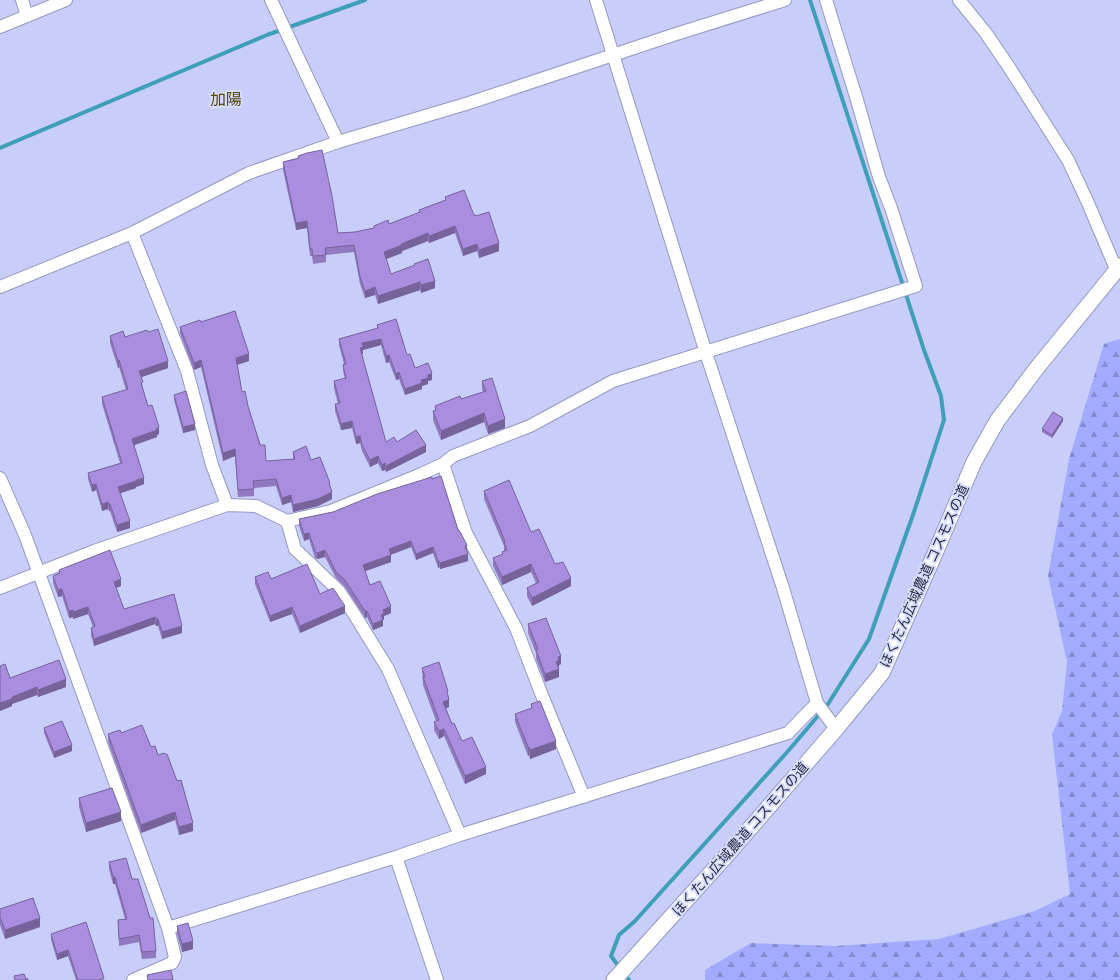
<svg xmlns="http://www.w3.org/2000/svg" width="1120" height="980" viewBox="0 0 1120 980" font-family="Commissioner,'Noto Sans JP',sans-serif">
<defs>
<pattern id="forest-firs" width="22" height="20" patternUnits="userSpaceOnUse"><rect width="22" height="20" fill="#a2abfd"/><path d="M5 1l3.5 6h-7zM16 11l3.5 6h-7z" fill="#848bce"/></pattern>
</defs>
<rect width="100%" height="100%" fill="#c8cef9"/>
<!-- forest -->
<path fill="url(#forest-firs)" d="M1120,339V980H705V970L751,943L835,946L939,939L1035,911L1070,894L1052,734L1062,711L1067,662L1048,576L1069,459L1104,344Z"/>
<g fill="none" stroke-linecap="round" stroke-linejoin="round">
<!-- stream -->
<path stroke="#409fb8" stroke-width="4" d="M0,148L267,35L365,0
M629,980L611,956L619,935L635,921L789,750L828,704L869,639L914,512L944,420L941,396L924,350L810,0"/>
<!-- minor casing -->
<g stroke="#9399c1" stroke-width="14">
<path id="minor" d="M22,0L27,16
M271,0L338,142
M596,0L706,353L783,588L817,703L836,729
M959,0L985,32L1007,64L1068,160L1088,203L1116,269
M0,27L66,0
M132,233L187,371L212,465L227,505
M0,287L132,233L249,173L338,142L469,103L676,34L785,0
M443,464L466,533L516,628L541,693L584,797
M0,478L25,535L168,928L175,957L172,963L133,980
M287,521L295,549L339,591L356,617L388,669L460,835
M0,588L94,551L227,505L256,506L287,521L331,511L419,475L443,464L453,456L530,426L613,381L916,286L891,208L879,177L857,100L826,0
M396,857L437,980
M168,928L396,857L460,835L788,733L817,703"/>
</g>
<!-- tertiary casing -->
<g stroke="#9399c1" stroke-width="17">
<path id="tertiary" d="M614,980L727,855L836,729L882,673L933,558L974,462L997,421L1036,369L1120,266"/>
</g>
<!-- minor -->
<use href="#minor" stroke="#fff" stroke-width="12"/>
<!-- tertiary -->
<use href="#tertiary" stroke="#fff" stroke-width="15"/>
</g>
<!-- wall -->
<path fill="#917ac0" d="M298,156L338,233L355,232L374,229V226L389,224L419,213V210L445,200V197L474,215L499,251L479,258L477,251L463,256L455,233L429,243L428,241L402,251V253L386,259L391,274L414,266V264L435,288L421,293L420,290L378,304L375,295L365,298L360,284L354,252L326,255V262L313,264L312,256H310L307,228L296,230L283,170V162L298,158Z
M201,322L249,361L237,365L242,392L248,406L266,461L293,459V452L311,460L330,487L332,499L318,506L293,512L291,502L282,505L276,486L254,488V496L238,497L235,456L223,461L201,367L194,370L180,334V327Z
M377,325L407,355L415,368L432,380L428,381V384L422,386V389L405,395L399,379L396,380L389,362L386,363L381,345L363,350V354H361L386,442H397L426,452L386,472L385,470L382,471L378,463L370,467L362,451L360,443L356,444L352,428L341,430L335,411V404H338L334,388V381L345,379L343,371V365L344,364L339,345V339L377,329Z
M110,336L125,337L168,368L141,377L143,389L148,406L159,434L157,435V437L134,445L144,484L136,487V488L120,493L130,528L117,532L110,511H109L108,509L102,511L96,490L92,492L88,479V473L120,463L102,404V397L126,390L119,367L118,368L110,343Z
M482,381L505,428L488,434L484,422L441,440L433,420V411L435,410V406L461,399L483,392L482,389Z
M174,395L195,430L183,433L174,400Z
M1063,421L1052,438L1042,432V429Z
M432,479L458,530L467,551L468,561L440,569L439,567L438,568L433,553L416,560L411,547L391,555V562L365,571L370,585L391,613L384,616V620H383V626L373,630L367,617L365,618L345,587L336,578L325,557L317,559L315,558L309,539L304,541L299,526V519L333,512Z
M484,491L531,532L571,586L532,606L527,596V588L536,583L531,572L502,585L493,566V558L502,554V552L504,551V546L484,499Z
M59,570L121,586L116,588L124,609L174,594L182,633L162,639L158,626H156L155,624L94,646L91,635V628L93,627L88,614L73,619V617L69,618L62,596L58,597L53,583V576L59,573Z
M255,577L271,579L320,594L345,613L300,633L292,614L270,622L255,584Z
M528,624L561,664L559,665V677L545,682L536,659V653L528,633Z
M0,666L10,678L66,687L38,697L37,695L12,704V706L0,711Z
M422,668L448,697L449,707L446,708L452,724L462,741L486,774L465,784L444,736L439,739L434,730V722L436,721L423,685Z
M531,704L556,749L530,759L529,755L528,756L515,722V714L531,708Z
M44,728L72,751L54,758L44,733Z
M121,733L151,747L158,755L193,831L179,835L175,820L141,833L108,742V734Z
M79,798L121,821L86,832L79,807Z
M109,862L132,879L156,951V958L142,959L139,942L119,946L118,920L125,919L115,884H113L109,869Z
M0,909L40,927L5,939L0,925Z
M177,926L193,949L182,952L177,934Z
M51,934L104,980H76L68,956L57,960L51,940Z"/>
<!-- shaded-wall -->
<path fill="#76639c" d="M307,221V228L296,230V223Z
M455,226V233L429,243V236Z
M428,233V241L402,251V253L384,260V252L401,244Z
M499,243V251L479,258V250Z
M477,244V251L463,256V249Z
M435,281V288L421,293V285Z
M420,282V290L378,304V296Z
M375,287V295L365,298V291Z
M381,339V345L363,350V354L360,355V348L362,343Z
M249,354V361L236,365V358Z
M389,355V362L386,363V356Z
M119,360V367L118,368V361Z
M201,360V367L194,370V363Z
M168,361V368L139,378V371Z
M399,372V379L396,380V374Z
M432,373V380L428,381V384L422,386V389L405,395V389L421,380L428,375Z
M484,413V422L441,440V431Z
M1063,418V421L1052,438V435Z
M505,419V428L488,434V426Z
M352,421V428L341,430V424Z
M195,424V430L183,433V427Z
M159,427V434L157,435V437L132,446V439Z
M360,436V443L356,444V437Z
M426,445V452L386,472V466Z
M235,449V456L223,461V453Z
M378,456V463L370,467V460Z
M385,463V470L382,471V465Z
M144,478V484L136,487V488L118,494V487Z
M96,484V490L92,492V485Z
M332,492V499L318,506L293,512V505Z
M291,495V502L282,505V498Z
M108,502V509L102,511V504Z
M109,504H110V511H109Z
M130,521V528L117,532V525Z
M309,533V539L304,541V534Z
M411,541V547L389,555V549Z
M467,545V551L465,552V546Z
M433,547V553L416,560V554Z
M325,550V557L317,559V553Z
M468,554V561L440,569V563Z
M391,555V562L363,572V565Z
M438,561H439V567L438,568Z
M531,564V572L502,585V577Z
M571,578V586L532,606V598Z
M121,579V586L114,589V582Z
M62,589V596L58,597V590Z
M345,606V613L300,633V626Z
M391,606V613L384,616V620H383V626L373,630V624L381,615L383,610Z
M88,607V614L73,619V612Z
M292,607V614L270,622V616Z
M73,610V617L69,618V611Z
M365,611H367V617L365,618Z
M155,617V624L94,646V639Z
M156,619H158V626H156Z
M182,626V633L162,639V632Z
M561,656V664L559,665V677L545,682V674L556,662L558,657Z
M66,679V687L38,697V690Z
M37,687V695L12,704V706L0,711V703L12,697Z
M449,700V707L443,709V702Z
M444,729V736L439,739V731Z
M556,741V749L530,759V750Z
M72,745V751L54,758V752Z
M528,747H529V755L528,756Z
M486,767V774L465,784V776Z
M121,812V821L86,832V823Z
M175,812V820L141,833V825Z
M193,823V831L179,835V827Z
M113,877H115V884H113Z
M40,918V927L5,939V930Z
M193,941V949L182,952V944Z
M68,950V956L57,960V954Z"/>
<!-- building -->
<path fill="#a98edf" stroke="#76639c" d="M322,150L332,196L338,233L355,232L374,228V226L388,220L389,224L420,212L419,210L446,200L445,197L464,190L474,215H476V216L489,212L499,243L479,250L477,244L463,249L455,226L429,236L428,233L401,244L402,245L384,252L391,274L415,265L414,264L428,259L435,281L421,285L420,282L378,296L375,287L365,291L360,277L354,245L325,248L326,255L313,256L312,249H310L307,221L296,223L283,162L299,158L298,156L307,153Z
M235,311L249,354L236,358L242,392L245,391L248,406L260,445H265L266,461L295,459L293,452L306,446L311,460L320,457L330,483H329L332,492L318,499L293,505L291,495L282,498L276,479L253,481L254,489L238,490L235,449L223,453L201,360L194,363L180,327L200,320L201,322Z
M396,319L407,355L410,354L415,368L428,363L432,373L428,375V378L421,380L422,383L405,389L399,372L396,374L389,355L386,356L381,339L362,343L363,347L360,348L386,442L394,437L397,442L416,430L426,445L386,466L385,463L382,465L378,456L370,460L362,445L360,436L356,437L352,421L341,424L335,404L340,403L334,381L346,378L343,365L346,364L339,339L378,328L377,325Z
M158,329L168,361L139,371L143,382L141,383L148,406L152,405L159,427L156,429L157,430L132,439L144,478L136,480V481L118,487L130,521L117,525L110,504H109L108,502L102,504L96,484L92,485L88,473L122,463L102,397L128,389L119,360L118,361L110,336L123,331L125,337L147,330L148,332Z
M492,378L505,419L488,426L484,413L441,431L433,411L436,410L435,406L460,396L461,399L486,391L482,381Z
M186,391L195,424L183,427L174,395Z
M1053,412L1063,418L1052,435L1042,429Z
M441,476L458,530H459L467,545L465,546L468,554L440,563L439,561H438L433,547L416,554L411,541L389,549L391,555L363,565L370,585L380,581L391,606L383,610L384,613L381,615L383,620L373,624L367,611H365L345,580L336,572L325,550L317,553L315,551L309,533L304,534L299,519L333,512L377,494L432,477V479Z
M509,480L531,532L539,529L555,564L563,562L571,578L532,598L527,588L539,582L531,564L502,577L493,558L503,554L502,552L507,550L504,542L505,541L484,491Z
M110,550L121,579L114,582L124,609L174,594L182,626L162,632L158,619H156L155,617L94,639L91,628L95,626L88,607L73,612V610L69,611L62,589L58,590L53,576L60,573L59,570Z
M307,564L320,594L333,588L345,606L300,626L292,607L270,616L255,577L268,572L271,579Z
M546,618L561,656L558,657L559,660L556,662L559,669L545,674L536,650L538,649L528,624Z
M59,660L66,679L38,690L37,687L12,697V699L0,703V666L5,664L10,678Z
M439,662L448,691H447L449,700L443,702L452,724L454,723L462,741L472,737L486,767L465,776L444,729L439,731L434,722L439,720L423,677H425L422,668Z
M540,701L556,741L530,750L529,747H528L515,714L532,708L531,704Z
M62,721L72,745L54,752L44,728Z
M142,725L151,747L155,746L158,755L164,753L165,754H167L177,781L181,780L193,823L179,827L175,812L141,825L108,734L120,730L121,733Z
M112,788L121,812L86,823L79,798Z
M126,858L132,879H138L150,918H153L156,951L142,952L139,935L119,939L118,920L127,919L115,877H113L109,862Z
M33,898L40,918L5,930L0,917V909Z
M86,922L104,978L99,980H78L68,950L57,954L51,934Z
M188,923L193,941L182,944L177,926Z
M171,970L173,980H148L147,975Z
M24,974L26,979L27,978L28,980H15L14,976Z"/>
<g text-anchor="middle" stroke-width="4" stroke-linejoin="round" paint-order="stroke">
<!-- street labels -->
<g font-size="14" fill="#292b3b" stroke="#d6dcfe">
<text transform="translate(924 576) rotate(-66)" y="5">ほくたん広域農道 コスモスの道</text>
<text transform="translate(740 839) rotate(-49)" y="5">ほくたん広域農道 コスモスの道</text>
</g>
<!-- quarter labels -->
<g font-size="16" fill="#564a09" stroke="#d6dcfe">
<text x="226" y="105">加陽</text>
</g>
</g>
</svg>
